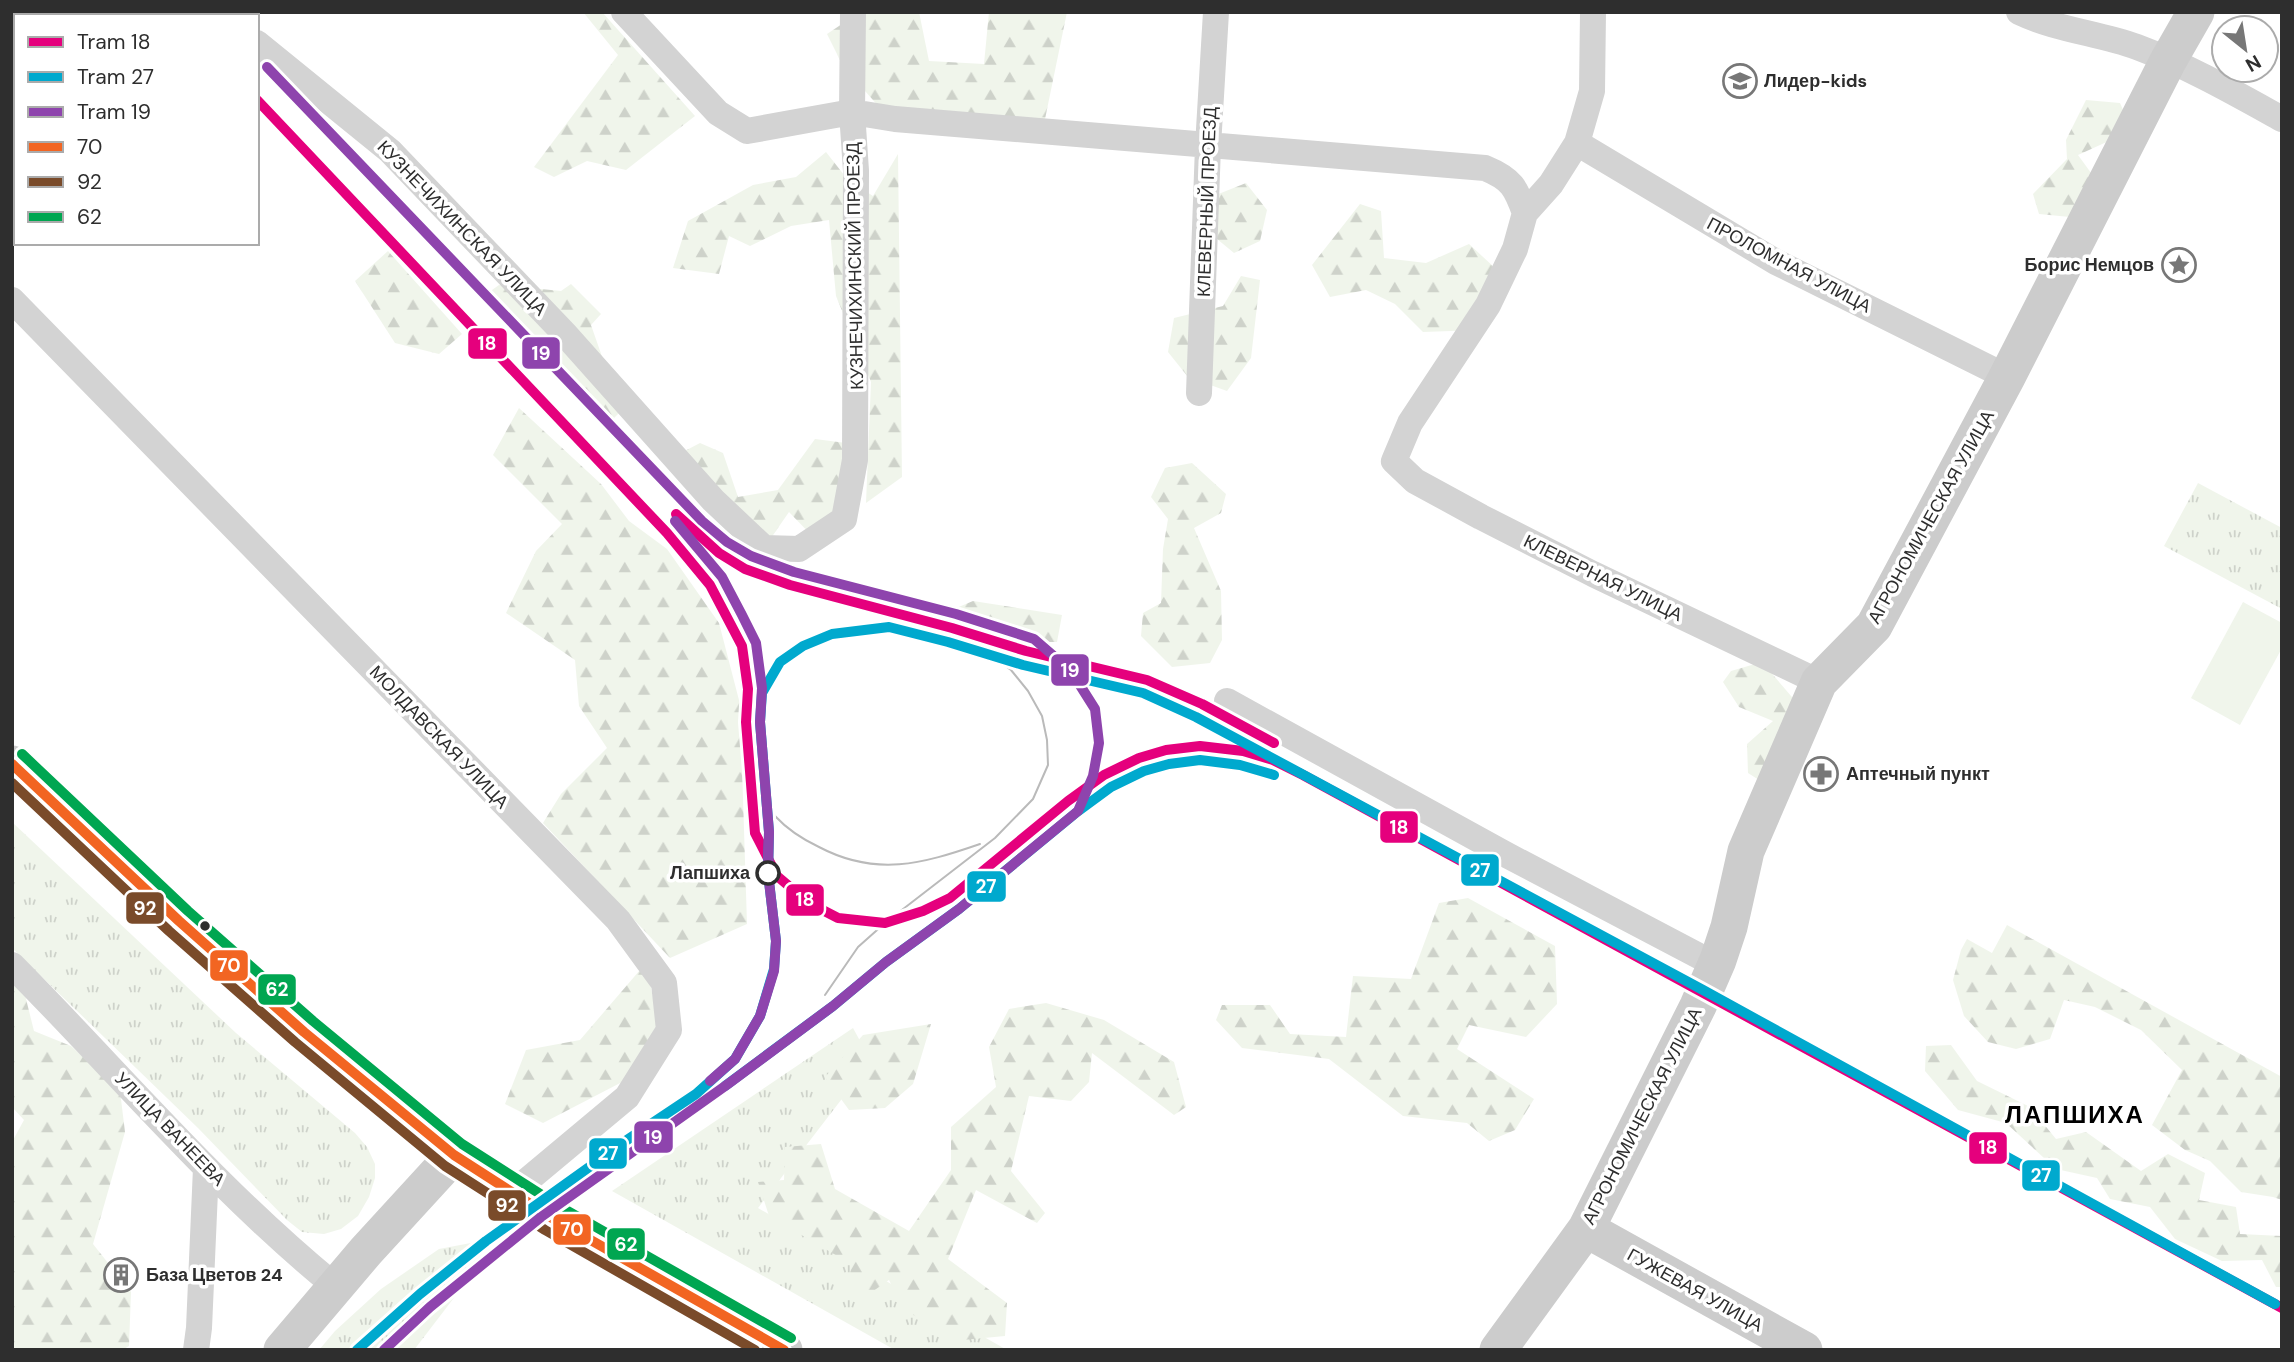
<svg xmlns="http://www.w3.org/2000/svg" width="2294" height="1362" viewBox="0 0 2294 1362" font-family="'DM Sans',sans-serif">
<defs>
<pattern id="grass-tufts" width="24" height="20" patternUnits="userSpaceOnUse" patternTransform="scale(1.75)"><rect width="24" height="20" fill="#f0f5eb"/><path d="M3 7l-1-3M5 7V3M7 7l1-3M15 17l-1-3M17 17v-4M19 17l1-3" fill="none" stroke="#ced2ca"/></pattern>
<pattern id="forest-firs" width="22" height="20" patternUnits="userSpaceOnUse" patternTransform="scale(1.75)"><rect width="22" height="20" fill="#f0f5eb"/><path d="M5 1l3.5 6h-7zM16 11l3.5 6h-7z" fill="#ced2ca"/></pattern>
</defs>
<rect width="100%" height="100%" fill="#fff"/>
<!-- grass -->
<path fill="url(#grass-tufts)" d="M2198,483L2282,528V609L2164,546Z
M12,822L236,1033L355,1133L367,1147L375,1164V1178L369,1197L358,1216L341,1229L324,1234L302,1232L287,1220L198,1128L12,948Z
M853,1028L871,1061L758,1208L1007,1350H895L612,1191Z
M492,1239L463,1286L414,1350H319L335,1331L381,1289L439,1249Z"/>
<!-- forest -->
<path fill="url(#forest-firs)" d="M583,12H602L695,116L626,170L587,161L554,177L534,167L618,55Z
M860,12H919L929,61L984,64L989,12H1067L1044,124L880,108L843,66L827,34Z
M2086,100L2120,103L2127,119L2111,140L2078,155L2094,177L2070,217L2039,214L2033,194L2067,159L2066,140Z
M826,152L848,180L873,196L898,154L902,477L866,503L871,382L836,296L829,220L791,226L750,246L729,236L719,274L673,268L688,221L753,185L796,177Z
M1246,183L1267,210L1260,241L1234,253L1211,234V197Z
M1360,204L1381,211L1384,258L1426,263L1469,244L1495,268L1479,330L1423,332L1395,304L1366,290L1330,297L1312,265Z
M388,251L462,334L439,354L395,343L355,281Z
M1241,276L1260,280L1251,358L1227,391L1188,377L1168,352L1174,318L1223,306Z
M571,284L601,314L591,325L621,411L608,424L485,295L499,285L561,291Z
M519,408L601,484L629,521L667,549L719,623L740,704L747,924L670,958L543,823L561,794L607,748L579,706L575,660L506,613L536,551L562,524L493,455Z
M815,439L846,443L845,503L818,542L789,512L762,551L679,454L700,443L723,453L738,497L778,490Z
M1192,463L1226,494L1221,513L1194,528L1221,591L1222,640L1210,663L1172,667L1141,636L1143,613L1161,603L1163,549L1168,519L1151,497L1165,468Z
M973,601L1062,615L1057,642H1016L937,616Z
M1762,662L1809,717L1759,780L1748,773L1747,744L1773,721L1739,707L1723,682L1731,671Z
M1468,898L1555,946L1557,1004L1526,1037L1469,1025L1457,1049L1534,1099L1515,1130L1489,1141L1467,1123L1403,1116L1329,1059L1242,1048L1216,1020L1222,1005H1270L1290,1034L1346,1037L1353,976L1411,979L1439,903Z
M2007,925L2282,1077V1200L2273,1197L2241,1192L2210,1161L2185,1150L2152,1125L2182,1070L2141,1030L2095,1007L2064,1000L2050,1039L2016,1049L1988,1042L1964,1016L1953,980L1961,950L1967,939L1992,953Z
M12,958L17,963L34,1031L71,1046L120,1091L125,1132L93,1244L131,1292L129,1346L122,1350H12V1142L24,1120L12,1107Z
M646,963L658,1023L626,1080L543,1123L505,1104L526,1050L580,1040Z
M1046,1003L1104,1020L1174,1062L1186,1107L1174,1115L1092,1053L1089,1082L1071,1101L1029,1096L1011,1171L1045,1213L1037,1223L976,1190L948,1259L1007,1303L1005,1336L952,1341L903,1308L889,1280L869,1294L849,1289L851,1264L769,1216L758,1182L784,1180L785,1147L821,1144L835,1189L909,1231L951,1170V1127L996,1087L989,1047L1009,1009Z
M931,1024L913,1084L885,1108L849,1110L825,1077L863,1035Z
M1951,1045L1977,1081L2030,1107L2056,1139L2086,1132L2141,1171L2168,1154L2205,1173L2199,1200L2236,1207L2240,1234L2282,1236V1287H2276L2262,1260L2222,1261L2175,1239L2150,1207L2110,1199L2097,1178L2056,1169L2006,1123L1958,1110L1925,1071L1926,1046Z"/>
<!-- pitch -->
<path fill="#f0f5eb" d="M2243,602L2282,623V648L2240,725L2191,698Z"/>
<g fill="none" stroke-linecap="round" stroke-linejoin="round">
<!-- street -->
<path stroke="#d3d3d3" stroke-width="26" d="M230,12L233,16
M624,12L718,113L747,131L852,112L895,119L1485,168C1512,179 1516,188 1525,213
M1593,12L1592,91L1577,143L1551,184L1525,213L1515,249L1488,305L1410,423L1394,461L1415,481L1481,517L1593,574L1819,682
M2019,12C2057,30 2098,33 2137,47C2188,66 2235,93 2282,119
M257,43L390,151L564,333L713,500L764,548L799,549L844,519L855,460L856,171L852,112L853,12
M1577,143L1776,262L2007,377
M12,205L16,201
M12,300L618,920L664,983L669,1030L627,1097L512,1193
M1199,393L1208,146L1216,12
M1227,701L1503,853L1716,965
M12,965C119,1073 217,1190 335,1286
M196,1350L199,1328L206,1168"/>
<!-- secondary -->
<path stroke="#ccc" stroke-width="37" d="M12,764L179,921L304,1032L454,1155L552,1218L784,1350
M1586,1229L1804,1350
M282,1350L366,1251L454,1155
M1498,1350L1586,1229L1698,1006L1718,960L1729,927L1746,851L1819,682L1874,626L2007,377L2168,61L2196,12"/>
<!-- tram -->
<path stroke="#bababa" stroke-width="2" d="M749,769C757,784 764,804 775,816C788,830 802,839 819,847C876,877 922,864 980,844
M825,995L858,947L885,923L995,838L1033,799L1048,765L1047,740L1042,716L1028,691L1011,670L952,628"/>
<!-- bus-1 casing -->
<g stroke="#fff" stroke-width="16">
<path id="bus-1" d="M12,764L179,921L304,1032L454,1155L552,1218L784,1350"/>
</g>
<!-- bus-2 casing -->
<g stroke="#fff" stroke-width="16">
<path id="bus-2" d="M12,783L169,931L295,1042L445,1166L545,1230L755,1350"/>
</g>
<!-- bus-3 casing -->
<g stroke="#fff" stroke-width="16">
<path id="bus-3" d="M22,754L188,911L313,1021L462,1144L559,1206L791,1338"/>
</g>
<!-- bus-1 -->
<use href="#bus-1" stroke="#f26522" stroke-width="10"/>
<!-- bus-2 -->
<use href="#bus-2" stroke="#7a4b2a" stroke-width="10"/>
<!-- bus-3 -->
<use href="#bus-3" stroke="#00a651" stroke-width="10"/>
<!-- tram-1 casing -->
<g stroke="#fff" stroke-width="16">
<path id="tram-1" d="M257,100L667,533L710,585L742,646L748,689L746,722L755,833L777,876L809,903L838,918L885,923L923,911L950,898L1068,801L1104,775L1139,758L1166,750L1200,746L1243,751L1273,760L1303,775L2282,1308
M676,514L719,553L745,569L790,585L952,628L1026,651L1147,680L1202,704L1274,743"/>
</g>
<!-- tram-2 casing -->
<g stroke="#fff" stroke-width="16">
<path id="tram-2" d="M725,1086L833,1006L886,962L959,909L1077,812L1111,787L1144,771L1169,764L1200,760L1240,765L1274,775
M357,1350L420,1294L486,1241L627,1140L696,1094L735,1059L760,1016L774,969L776,941L768,873L769,832L760,722L762,693L780,662L803,646L832,634L889,627L948,642L1023,665L1143,693L1196,717L1703,990L2275,1304"/>
</g>
<!-- tram-3 casing -->
<g stroke="#fff" stroke-width="16">
<path id="tram-3" d="M267,67L702,521L727,542L751,556L794,572L956,614L1034,639L1071,671L1095,709L1099,743L1093,776L1078,811L959,909L886,962L833,1006L728,1084L541,1217L430,1307L384,1350
M675,521L722,577L742,615L756,643L762,688L760,722L769,832L768,873L776,941L774,971L760,1016L735,1059L710,1081"/>
</g>
<!-- tram-1 -->
<use href="#tram-1" stroke="#e5007d" stroke-width="10"/>
<!-- tram-2 -->
<use href="#tram-2" stroke="#00a9ce" stroke-width="10"/>
<!-- tram-3 -->
<use href="#tram-3" stroke="#8e44ad" stroke-width="10"/>
</g>
<!-- icons -->
<defs>
<g id="school-ring" transform="scale(1.75)"><circle r="9.5" fill="#fff" stroke="#777" stroke-width="1.5"/><path d="M0-5L7-2L0 1L-7-2ZM-4 1L0 2.5L4 1V4Q0 6-4 4Z" fill="#777"/></g>
<g id="sight-ring" transform="scale(1.75)"><circle r="9.5" fill="#fff" stroke="#777" stroke-width="1.5"/><path d="M0-6L1.8-2.2L6-1.7L2.9 1.2L3.7 5.4L0 3.3L-3.7 5.4L-2.9 1.2L-6-1.7L-1.8-2.2Z" fill="#777"/></g>
<g id="pharmacy-ring" transform="scale(1.75)"><circle r="9.5" fill="#fff" stroke="#777" stroke-width="1.5"/><path d="M-2-6h4v4h4v4h-4v4h-4v-4h-4v-4h4Z" fill="#777"/></g>
<g id="building-ring" transform="scale(1.75)"><circle r="9.5" fill="#fff" stroke="#777" stroke-width="1.5"/><path d="M-4-6H4V6H1V3H-1V6H-4ZM-2.5-4.3h1.7v1.8h-1.7ZM.8-4.3h1.7v1.8H.8ZM-2.5-1h1.7V.8h-1.7ZM.8-1h1.7V.8H.8Z" fill="#777"/></g>
</defs>
<g fill-rule="evenodd">
<use href="#school-ring" x="1740" y="81"/>
<use href="#sight-ring" x="2179" y="265"/>
<use href="#pharmacy-ring" x="1821" y="774"/>
<use href="#building-ring" x="121" y="1275"/>
</g>
<!-- markers -->
<circle fill="#fff" stroke="#2e2e2e" stroke-width="3.5" cx="768" cy="873" r="11"/>
<circle fill="#2e2e2e" stroke="#fff" stroke-width="2.5" cx="205" cy="926" r="6"/>
<g text-anchor="middle" stroke-width="7" stroke-linejoin="round" paint-order="stroke">
<!-- poi labels -->
<g font-size="18" font-weight="bold" fill="#2e2e2e" stroke="#fff" text-anchor="start">
<text x="1764" y="87">Лидер-kids</text>
<text x="2154" y="271" text-anchor="end">Борис Немцов</text>
<text x="1846" y="780">Аптечный пункт</text>
<text x="146" y="1281">База Цветов 24</text>
</g>
<!-- street labels -->
<g font-size="18" fill="#2e2e2e" stroke="#fff">
<text transform="translate(1207 202) rotate(-88)" y="6">КЛЕВЕРНЫЙ ПРОЕЗД</text>
<text transform="translate(462 228) rotate(46)" y="6">КУЗНЕЧИХИНСКАЯ УЛИЦА</text>
<text transform="translate(1789 265) rotate(28)" y="6">ПРОЛОМНАЯ УЛИЦА</text>
<text transform="translate(855 266) rotate(-91)" y="6">КУЗНЕЧИХИНСКИЙ ПРОЕЗД</text>
<text transform="translate(1931 517) rotate(-61)" y="6">АГРОНОМИЧЕСКАЯ УЛИЦА</text>
<text transform="translate(1603 578) rotate(26)" y="6">КЛЕВЕРНАЯ УЛИЦА</text>
<text transform="translate(439 737) rotate(46)" y="6">МОЛДАВСКАЯ УЛИЦА</text>
<text transform="translate(1642 1116) rotate(-63)" y="6">АГРОНОМИЧЕСКАЯ УЛИЦА</text>
<text transform="translate(170 1129) rotate(46)" y="6">УЛИЦА ВАНЕЕВА</text>
<text transform="translate(1695 1290) rotate(29)" y="6">ГУЖЕВАЯ УЛИЦА</text>
</g>
<!-- stop labels -->
<g font-size="18" font-weight="bold" fill="#2e2e2e" stroke="#fff" text-anchor="end">
<text x="750" y="879">Лапшиха</text>
</g>
<!-- district labels -->
<g font-size="24" font-weight="bold" letter-spacing="2" fill="#000" stroke="#fff">
<text x="2075" y="1123">ЛАПШИХА</text>
</g>
</g>
<g stroke="#fff" stroke-width="2.5">
<rect x="467" y="327" width="41" height="33" rx="7" fill="#e5007d"/>
<rect x="521" y="336" width="40" height="34" rx="7" fill="#8e44ad"/>
<rect x="1050" y="653" width="40" height="34" rx="7" fill="#8e44ad"/>
<rect x="1379" y="810" width="40" height="34" rx="7" fill="#e5007d"/>
<rect x="1460" y="853" width="40" height="34" rx="7" fill="#00a9ce"/>
<rect x="966" y="870" width="41" height="33" rx="7" fill="#00a9ce"/>
<rect x="785" y="883" width="40" height="34" rx="7" fill="#e5007d"/>
<rect x="125" y="891" width="40" height="34" rx="7" fill="#7a4b2a"/>
<rect x="209" y="949" width="40" height="33" rx="7" fill="#f26522"/>
<rect x="257" y="973" width="40" height="33" rx="7" fill="#00a651"/>
<rect x="633" y="1120" width="41" height="34" rx="7" fill="#8e44ad"/>
<rect x="1968" y="1131" width="40" height="34" rx="7" fill="#e5007d"/>
<rect x="588" y="1137" width="40" height="33" rx="7" fill="#00a9ce"/>
<rect x="2021" y="1159" width="40" height="33" rx="7" fill="#00a9ce"/>
<rect x="487" y="1189" width="40" height="33" rx="7" fill="#7a4b2a"/>
<rect x="552" y="1213" width="40" height="33" rx="7" fill="#f26522"/>
<rect x="606" y="1227" width="40" height="34" rx="7" fill="#00a651"/>
</g>
<g font-size="19" text-anchor="middle" font-weight="bold" fill="#fff">
<text x="487" y="350">18</text>
<text x="541" y="360">19</text>
<text x="1070" y="677">19</text>
<text x="1399" y="834">18</text>
<text x="1480" y="877">27</text>
<text x="986" y="893">27</text>
<text x="805" y="906">18</text>
<text x="145" y="915">92</text>
<text x="229" y="972">70</text>
<text x="277" y="996">62</text>
<text x="653" y="1144">19</text>
<text x="1988" y="1154">18</text>
<text x="608" y="1160">27</text>
<text x="2041" y="1182">27</text>
<text x="507" y="1212">92</text>
<text x="572" y="1236">70</text>
<text x="626" y="1251">62</text>
</g>
<!-- border -->
<rect width="2294" height="1362" fill="none" stroke="#2e2e2e" stroke-width="28"/>
<!-- legend -->
<rect x="14" y="14" width="245" height="231" fill="#ffffff" stroke="#ababab" stroke-width="2"/>
<rect x="28" y="37" width="35" height="10" fill="#e5007d" stroke="#ababab" stroke-width="2"/>
<text x="77" y="49" font-size="21" fill="#2e2e2e">Tram 18</text>
<rect x="28" y="72" width="35" height="10" fill="#00a9ce" stroke="#ababab" stroke-width="2"/>
<text x="77" y="84" font-size="21" fill="#2e2e2e">Tram 27</text>
<rect x="28" y="107" width="35" height="10" fill="#8e44ad" stroke="#ababab" stroke-width="2"/>
<text x="77" y="119" font-size="21" fill="#2e2e2e">Tram 19</text>
<rect x="28" y="142" width="35" height="10" fill="#f26522" stroke="#ababab" stroke-width="2"/>
<text x="77" y="154" font-size="21" fill="#2e2e2e">70</text>
<rect x="28" y="177" width="35" height="10" fill="#7a4b2a" stroke="#ababab" stroke-width="2"/>
<text x="77" y="189" font-size="21" fill="#2e2e2e">92</text>
<rect x="28" y="212" width="35" height="10" fill="#00a651" stroke="#ababab" stroke-width="2"/>
<text x="77" y="224" font-size="21" fill="#2e2e2e">62</text>
<!-- north arrow -->
<g transform="translate(2245 49) rotate(150)"><circle r="33" fill="#ffffff" stroke="#ababab" stroke-width="2"/>
<path d="M0-5L12 26L0 18L-12 26Z" fill="#777777"/>
<text y="-10" font-size="19" font-weight="bold" text-anchor="middle" fill="#2e2e2e">N</text>
</g>
</svg>
